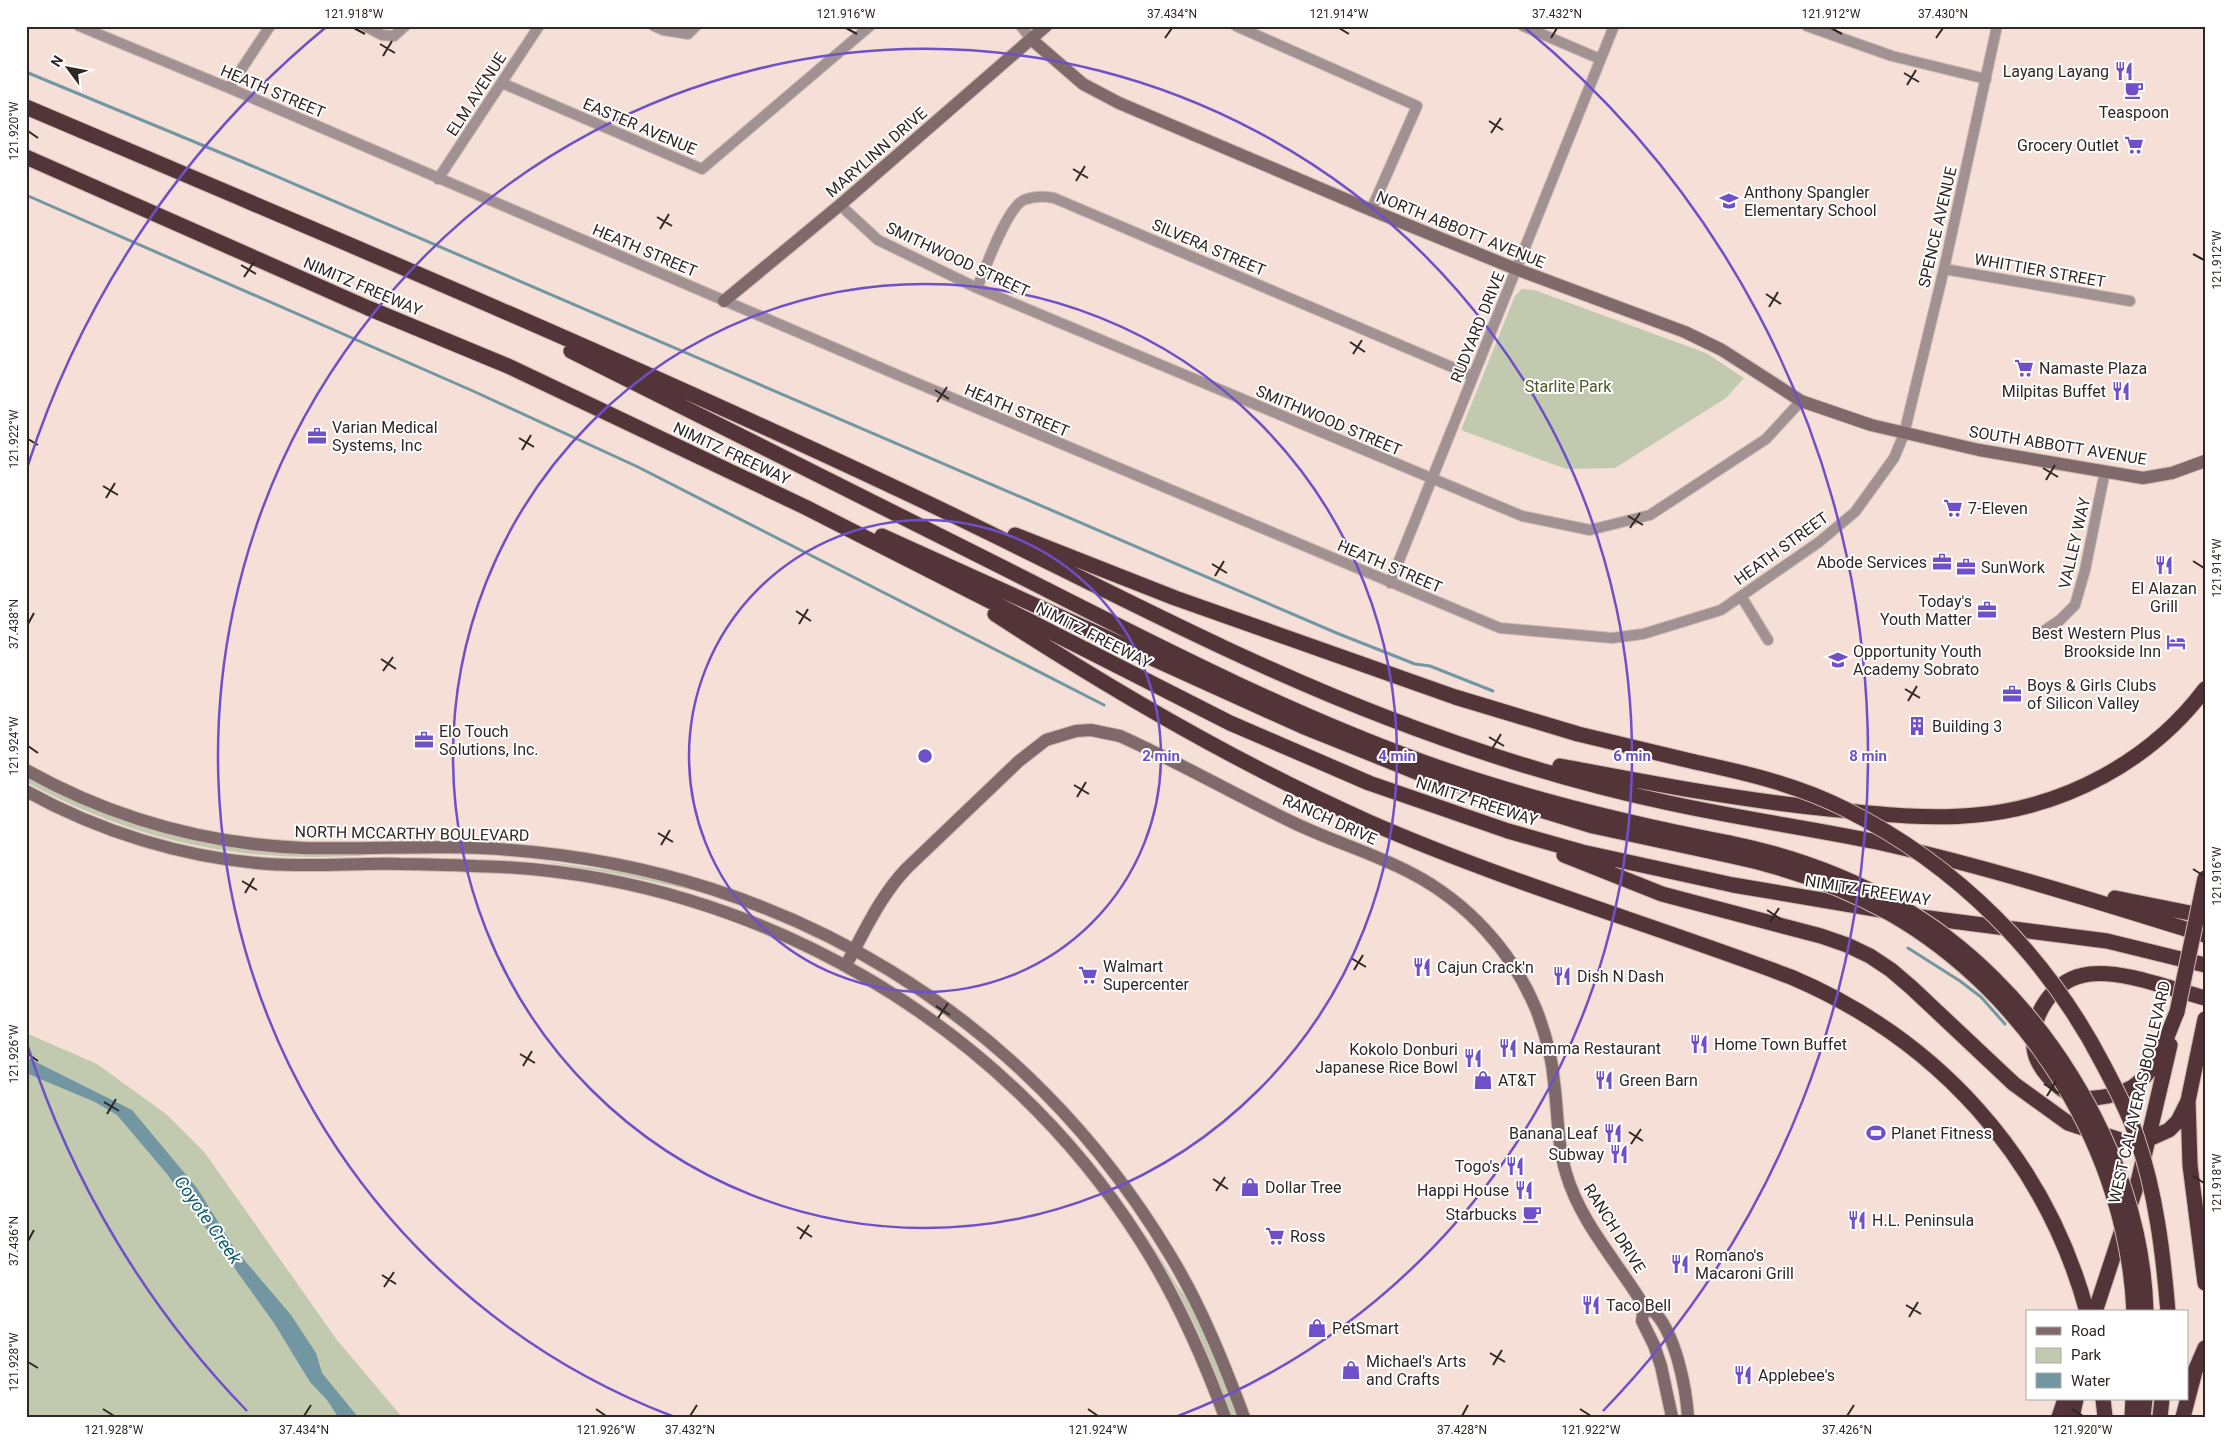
<svg xmlns="http://www.w3.org/2000/svg" width="2231" height="1443" viewBox="0 0 2231 1443" font-family="Roboto,sans-serif">
<rect width="100%" height="100%" fill="#f5dfd6"/>
<!-- green -->
<path fill="#c1caae" d="M1522,289L1534,290L1706,353L1744,378L1726,398L1615,468L1566,469L1461,430L1515,296Z
M26,774L162,831L403,852C262,867 151,849 26,782Z
M527,859L658,877L724,897L617,874Z
M26,1033L97,1064L166,1114L205,1153L337,1340L402,1417H26Z
M1141,1226L1178,1287L1194,1308L1240,1417H1232L1198,1332L1177,1289Z"/>
<!-- water -->
<path fill="#7297a2" d="M26,1057L132,1110L197,1188L235,1249L291,1315L316,1353L322,1373L358,1417H338L327,1400L310,1382L274,1323L167,1174L117,1115L95,1102L26,1073Z"/>
<g fill="none" stroke-linecap="round" stroke-linejoin="round">
<!-- stream -->
<path stroke="#7297a2" stroke-width="3" d="M26,72L243,162L1339,634L1415,664L1430,666L1493,691
M26,195L473,391L638,467L1104,705
M1908,948L1960,981L1981,997L2005,1024"/>
<!-- street casing -->
<g stroke="#cebab2" stroke-width="12">
<path id="street" d="M79,26L229,88L900,376L1500,628L1612,638L1643,634L1721,610L1819,542L1855,512L1894,458L1904,434L1944,269L1997,26
M365,26L382,35L394,36L405,26
M654,26L663,30L688,34L696,26
M1021,26L1031,39
M1236,26L1417,106L1371,210
M1523,26L1600,59
M1807,26L1892,56L1986,79
M502,83L702,169L870,26
M229,88L270,26
M438,179L539,26
M840,205L878,240L977,288L1522,516L1590,530L1650,515L1766,439L1801,401
M1944,269L2130,301
M977,288C985,269 1007,207 1024,200C1034,196 1043,196 1054,198L1473,376
M1390,583L1614,26
M1741,596L1768,640
M2038,635L2060,620L2075,605L2085,570L2105,471"/>
</g>
<!-- secondary casing -->
<g stroke="#cebab2" stroke-width="14">
<path id="secondary" d="M1031,39L1083,84L1119,103L1371,210L1516,269L1685,332L1722,350L1801,401L1871,425L1979,450L2143,478L2172,473L2205,461
M724,301L840,205L1046,26
M26,770C112,818 205,844 303,848C372,850 442,844 511,850C787,871 1027,1016 1170,1255C1201,1306 1223,1361 1244,1417
M26,791C100,832 184,858 269,864C313,867 356,863 400,864C434,864 468,866 502,867C759,881 1002,1023 1140,1240C1176,1296 1202,1355 1225,1417
M846,965C865,931 880,896 907,868L1019,761L1046,740L1076,731L1091,730L1120,736C1178,762 1234,794 1292,822C1331,841 1373,853 1411,873C1467,902 1512,951 1536,1009C1545,1032 1552,1057 1554,1082C1558,1112 1557,1143 1566,1173C1580,1222 1618,1263 1644,1306C1648,1309 1654,1311 1657,1315C1676,1338 1686,1387 1688,1417
M1644,1306L1642,1321L1654,1345L1661,1366L1672,1417"/>
</g>
<!-- highway casing -->
<g stroke="#cebab2" stroke-width="17">
<path id="highway" d="M26,107C318,231 611,354 898,489C1061,565 1220,654 1388,718C1479,753 1574,783 1669,803C1738,818 1808,828 1877,842C1988,867 2096,901 2205,935
M26,157L368,308L508,366L805,507L1230,723L1369,783L1508,831L1582,852L1733,885L1881,910
M571,351C712,422 852,492 992,562C1133,633 1274,708 1423,762C1523,798 1626,823 1730,843
M1015,535L1175,598L1455,697L1578,734L1695,762
M882,536L1302,726L1419,773L1593,826L1727,855
M995,614C1115,692 1238,764 1369,822C1506,882 1651,924 1791,977C1937,1039 2045,1157 2087,1312
M1560,766C1650,783 1738,800 1829,809C1878,814 1928,820 1976,815C2065,807 2151,761 2205,689
M1564,855L1662,894L1821,936L1847,945L1870,956L1891,970L1912,988L2014,1084L2068,1123L2123,1141L2149,1139L2169,1130L2178,1121L2188,1101
M2115,898L2205,916
M1913,916L2107,941L2205,965
M2177,1012C2167,1035 2159,1065 2139,1082C2131,1090 2119,1093 2108,1096C2098,1098 2085,1100 2075,1096C2057,1090 2036,1067 2034,1048C2030,1014 2054,978 2090,974C2124,970 2171,989 2205,998
M2205,1019L2188,1101L2190,1165L2205,1283
M2095,1312L2139,1178L2170,1045
M2103,1399L2105,1417
M2059,1417L2065,1399
M2072,1417L2076,1399
M2132,1417L2133,1399
M2143,1417L2145,1399
M2160,1417L2162,1399
M2183,1417L2195,1371L2205,1348"/>
</g>
<!-- street -->
<use href="#street" stroke="#a19192" stroke-width="10"/>
<!-- secondary -->
<use href="#secondary" stroke="#80696b" stroke-width="12"/>
<!-- highway -->
<use href="#highway" stroke="#533539" stroke-width="15"/>
<!-- highway-bridge casing -->
<g stroke="#cebab2" stroke-width="17" stroke-linecap="butt">
<path id="highway-bridge" d="M1695,762C1746,773 1798,785 1845,809C1957,865 2047,955 2104,1066C2116,1089 2129,1113 2137,1138C2156,1194 2163,1252 2168,1312
M1730,843C1789,855 1843,874 1896,904C2036,982 2142,1151 2146,1312
M1727,855C1785,867 1839,885 1891,914C2030,994 2127,1151 2134,1312
M2177,1012L2205,878"/>
</g>
<!-- highway-bridge -->
<use href="#highway-bridge" stroke="#533539" stroke-width="15"/>
</g>
<!-- ticks -->
<path fill="none" stroke="#302724" stroke-width="2" d="M354,28L365,34M846,28L857,34M1339,28L1349,34M1831,28L1842,34M1165,38L1172,28M1551,38L1557,28M1936,38L1943,28M380,44L395,53M383,56L392,41M1904,73L1919,82M1907,85L1916,70M1489,121L1503,130M28,131L38,138M1491,133L1501,118M1073,169L1088,178M1076,181L1085,166M657,217L672,226M660,229L669,214M2193,254L2204,260M241,265L256,274M244,277L254,262M1766,294L1781,304M1769,307L1778,292M1350,342L1365,352M1353,354L1362,340M935,390L949,399M937,402L947,387M519,438L534,447M28,439L38,445M522,450L531,435M2043,468L2058,477M2046,480L2055,465M103,486L118,495M106,498L115,483M1628,516L1643,525M1630,528L1640,513M2193,561L2204,568M1212,564L1227,573M1215,576L1224,561M796,611L811,621M28,624L34,613M799,624L808,609M381,659L396,669M383,671L393,657M1905,689L1920,698M1908,701L1917,686M1489,737L1504,746M28,746L38,753M1492,749L1501,734M1074,785L1089,794M1077,797L1086,782M658,833L673,842M661,845L670,830M2193,869L2204,876M242,881L257,890M245,893L254,878M1767,910L1782,920M1770,922L1779,908M1351,958L1366,967M1354,970L1363,955M936,1006L950,1015M938,1018L948,1003M28,1054L38,1061M520,1054L535,1063M523,1066L532,1051M2044,1084L2059,1093M2047,1096L2056,1081M104,1102L119,1111M107,1114L116,1099M1629,1132L1643,1141M1631,1144L1641,1129M2193,1176L2204,1183M1213,1179L1228,1189M1216,1191L1225,1177M797,1227L812,1237M800,1239L809,1225M28,1241L34,1230M382,1275L396,1284M384,1287L394,1272M1906,1305L1921,1314M1909,1317L1918,1302M1490,1353L1505,1362M28,1362L38,1368M1493,1365L1502,1350M103,1409L114,1416M596,1409L606,1416M1088,1409L1098,1416M1580,1409L1591,1416M2072,1409L2083,1416M304,1416L311,1405M690,1416L697,1405M1462,1416L1468,1405M1847,1416L1854,1405"/>
<!-- distance rings -->
<g fill="none" stroke="#7050c9" stroke-width="2.5">
<circle cx="925" cy="756" r="236"/>
<circle cx="925" cy="756" r="472"/>
<path d="M672 1416A707 707 0 1 1 1178 1416"/>
<path d="M247 1411A943 943 0 0 1 28 1047M28 465A943 943 0 0 1 325 28M1525 28A943 943 0 0 1 1603 1411"/>
</g>
<!-- icons -->
<defs>
<g id="restaurant-bare" transform="scale(1.5)"><path d="M-5-6h1v4h1v-4h1v4h1v-4h1v5L-1.5 .5V6h-2V.5L-5-1ZM5-6V6H3V1.5H1.5Q1.5-4 5-6Z" fill="#7050c9" stroke="#fff" stroke-width="2.5" paint-order="stroke"/></g>
<g id="cafe-bare" transform="scale(1.5)"><path d="M-5.5-4.5H6V0H3Q3 3.5 0 3.5H-2.5Q-5.5 3.5-5.5 0ZM3-3.2v2h1.7v-2ZM-6 4.5H4V6H-6Z" fill="#7050c9" stroke="#fff" stroke-width="2.5" paint-order="stroke"/></g>
<g id="supermarket-bare" transform="scale(1.5)"><path d="M-6-5.5h2.5l.6 2H6L4.5 2H-2.5L-4.4-4H-6ZM-1.5 3.2a1.3 1.3 0 1 0 .1 0ZM3 3.2a1.3 1.3 0 1 0 .1 0Z" fill="#7050c9" stroke="#fff" stroke-width="2.5" paint-order="stroke"/></g>
<g id="school-bare" transform="scale(1.5)"><path d="M0-5L7-2L0 1L-7-2ZM-4 1L0 2.5L4 1V4Q0 6-4 4Z" fill="#7050c9" stroke="#fff" stroke-width="2.5" paint-order="stroke"/></g>
<g id="office-bare" transform="scale(1.5)"><path d="M-6-3h4V-5.5h4V-3h4V5H-6ZM-1-4.5V-3h2v-1.5ZM-6 0V1H6V0Z" fill="#7050c9" stroke="#fff" stroke-width="2.5" paint-order="stroke"/></g>
<g id="hotel-bare" transform="scale(1.5)"><path d="M-6-4.5h1.5V1H6V5H4.5V3h-9V5H-6ZM-4 0a1.8 1.8 0 1 1 3.6 0ZM.5 0V-2.5h3Q6-2.5 6 0Z" fill="#7050c9" stroke="#fff" stroke-width="2.5" paint-order="stroke"/></g>
<g id="building-bare" transform="scale(1.5)"><path d="M-4-6H4V6H1V3H-1V6H-4ZM-2.5-4.3h1.7v1.8h-1.7ZM.8-4.3h1.7v1.8H.8ZM-2.5-1h1.7V.8h-1.7ZM.8-1h1.7V.8H.8Z" fill="#7050c9" stroke="#fff" stroke-width="2.5" paint-order="stroke"/></g>
<g id="shop-bare" transform="scale(1.5)"><path d="M-5-2.5h2.3a2.7 3.5 0 0 1 5.4 0H5L5.5 6h-11ZM-1.5-2.5h3a1.5 2.3 0 0 0-3 0Z" fill="#7050c9" stroke="#fff" stroke-width="2.5" paint-order="stroke"/></g>
<g id="stadium-bare" transform="scale(1.5)"><path d="M0-5a6.5 5 0 1 0 0 10a6.5 5 0 1 0 0-10ZM-3.5-1.8h7v3.6h-7Z" fill="#7050c9" stroke="#fff" stroke-width="2.5" paint-order="stroke"/></g>
</defs>
<g fill-rule="evenodd">
<use href="#restaurant-bare" x="2124" y="71"/>
<use href="#cafe-bare" x="2134" y="90"/>
<use href="#supermarket-bare" x="2134" y="145"/>
<use href="#school-bare" x="1729" y="201"/>
<use href="#supermarket-bare" x="2024" y="368"/>
<use href="#restaurant-bare" x="2121" y="391"/>
<use href="#office-bare" x="317" y="436"/>
<use href="#supermarket-bare" x="1953" y="508"/>
<use href="#office-bare" x="1942" y="562"/>
<use href="#restaurant-bare" x="2164" y="565"/>
<use href="#office-bare" x="1966" y="567"/>
<use href="#office-bare" x="1987" y="610"/>
<use href="#hotel-bare" x="2176" y="642"/>
<use href="#school-bare" x="1838" y="660"/>
<use href="#office-bare" x="2012" y="694"/>
<use href="#building-bare" x="1917" y="726"/>
<use href="#office-bare" x="424" y="740"/>
<use href="#restaurant-bare" x="1422" y="967"/>
<use href="#supermarket-bare" x="1088" y="975"/>
<use href="#restaurant-bare" x="1562" y="976"/>
<use href="#restaurant-bare" x="1699" y="1044"/>
<use href="#restaurant-bare" x="1508" y="1048"/>
<use href="#restaurant-bare" x="1473" y="1058"/>
<use href="#shop-bare" x="1483" y="1080"/>
<use href="#restaurant-bare" x="1604" y="1080"/>
<use href="#restaurant-bare" x="1613" y="1133"/>
<use href="#stadium-bare" x="1876" y="1133"/>
<use href="#restaurant-bare" x="1619" y="1154"/>
<use href="#restaurant-bare" x="1515" y="1166"/>
<use href="#shop-bare" x="1250" y="1187"/>
<use href="#restaurant-bare" x="1524" y="1190"/>
<use href="#cafe-bare" x="1532" y="1214"/>
<use href="#restaurant-bare" x="1857" y="1220"/>
<use href="#supermarket-bare" x="1275" y="1236"/>
<use href="#restaurant-bare" x="1680" y="1264"/>
<use href="#restaurant-bare" x="1591" y="1305"/>
<use href="#shop-bare" x="1317" y="1328"/>
<use href="#shop-bare" x="1351" y="1370"/>
<use href="#restaurant-bare" x="1743" y="1375"/>
</g>
<g text-anchor="middle" stroke-width="4" stroke-linejoin="round" paint-order="stroke">
<!-- poi labels -->
<g font-size="16" fill="#302724" stroke="#fff" text-anchor="start">
<text x="2109" y="77" text-anchor="end">Layang Layang</text>
<text x="2134" y="118" text-anchor="middle">Teaspoon</text>
<text x="2119" y="151" text-anchor="end">Grocery Outlet</text>
<text x="1744" y="198">Anthony Spangler<tspan x="1744" dy="18">Elementary School</tspan></text>
<text x="2039" y="374">Namaste Plaza</text>
<text x="2106" y="397" text-anchor="end">Milpitas Buffet</text>
<text x="332" y="433">Varian Medical<tspan x="332" dy="18">Systems, Inc</tspan></text>
<text x="1968" y="514">7-Eleven</text>
<text x="1927" y="568" text-anchor="end">Abode Services</text>
<text x="1981" y="573">SunWork</text>
<text x="2164" y="594" text-anchor="middle">El Alazan<tspan x="2164" dy="18">Grill</tspan></text>
<text x="1972" y="607" text-anchor="end">Today's<tspan x="1972" dy="18">Youth Matter</tspan></text>
<text x="2161" y="639" text-anchor="end">Best Western Plus<tspan x="2161" dy="18">Brookside Inn</tspan></text>
<text x="1853" y="657">Opportunity Youth<tspan x="1853" dy="18">Academy Sobrato</tspan></text>
<text x="2027" y="691">Boys &amp; Girls Clubs<tspan x="2027" dy="18">of Silicon Valley</tspan></text>
<text x="1932" y="732">Building 3</text>
<text x="439" y="737">Elo Touch<tspan x="439" dy="18">Solutions, Inc.</tspan></text>
<text x="1103" y="972">Walmart<tspan x="1103" dy="18">Supercenter</tspan></text>
<text x="1437" y="973">Cajun Crack'n</text>
<text x="1577" y="982">Dish N Dash</text>
<text x="1714" y="1050">Home Town Buffet</text>
<text x="1523" y="1054">Namma Restaurant</text>
<text x="1458" y="1055" text-anchor="end">Kokolo Donburi<tspan x="1458" dy="18">Japanese Rice Bowl</tspan></text>
<text x="1498" y="1086">AT&amp;T</text>
<text x="1619" y="1086">Green Barn</text>
<text x="1598" y="1139" text-anchor="end">Banana Leaf</text>
<text x="1891" y="1139">Planet Fitness</text>
<text x="1604" y="1160" text-anchor="end">Subway</text>
<text x="1500" y="1172" text-anchor="end">Togo's</text>
<text x="1265" y="1193">Dollar Tree</text>
<text x="1509" y="1196" text-anchor="end">Happi House</text>
<text x="1517" y="1220" text-anchor="end">Starbucks</text>
<text x="1872" y="1226">H.L. Peninsula</text>
<text x="1290" y="1242">Ross</text>
<text x="1695" y="1261">Romano's<tspan x="1695" dy="18">Macaroni Grill</tspan></text>
<text x="1606" y="1311">Taco Bell</text>
<text x="1332" y="1334">PetSmart</text>
<text x="1366" y="1367">Michael's Arts<tspan x="1366" dy="18">and Crafts</tspan></text>
<text x="1758" y="1381">Applebee's</text>
</g>
<!-- street labels -->
<g font-size="16" fill="#302724" stroke="#fff">
<text transform="translate(273 91) rotate(23)" y="6">HEATH STREET</text>
<text transform="translate(476 94) rotate(-57)" y="6">ELM AVENUE</text>
<text transform="translate(640 126) rotate(23)" y="6">EASTER AVENUE</text>
<text transform="translate(876 152) rotate(-41)" y="6">MARYLINN DRIVE</text>
<text transform="translate(1937 227) rotate(-77)" y="6">SPENCE AVENUE</text>
<text transform="translate(1461 229) rotate(22)" y="6">NORTH ABBOTT AVENUE</text>
<text transform="translate(1209 247) rotate(23)" y="6">SILVERA STREET</text>
<text transform="translate(645 250) rotate(23)" y="6">HEATH STREET</text>
<text transform="translate(958 259) rotate(25)" y="6">SMITHWOOD STREET</text>
<text transform="translate(2040 270) rotate(10)" y="6">WHITTIER STREET</text>
<text transform="translate(363 286) rotate(23)" y="6">NIMITZ FREEWAY</text>
<text transform="translate(1477 327) rotate(-68)" y="6">RUDYARD DRIVE</text>
<text transform="translate(1017 410) rotate(23)" y="6">HEATH STREET</text>
<text transform="translate(1329 420) rotate(23)" y="6">SMITHWOOD STREET</text>
<text transform="translate(2058 445) rotate(9)" y="6">SOUTH ABBOTT AVENUE</text>
<text transform="translate(732 453) rotate(25)" y="6">NIMITZ FREEWAY</text>
<text transform="translate(2074 543) rotate(-77)" y="6">VALLEY WAY</text>
<text transform="translate(1781 548) rotate(-36)" y="6">HEATH STREET</text>
<text transform="translate(1390 566) rotate(23)" y="6">HEATH STREET</text>
<text transform="translate(1094 635) rotate(27)" y="6">NIMITZ FREEWAY</text>
<text transform="translate(1477 801) rotate(18)" y="6">NIMITZ FREEWAY</text>
<text transform="translate(1330 819) rotate(24)" y="6">RANCH DRIVE</text>
<text transform="translate(412 833) rotate(1)" y="6">NORTH MCCARTHY BOULEVARD</text>
<text transform="translate(1868 890) rotate(9)" y="6">NIMITZ FREEWAY</text>
<text transform="translate(2139 1092) rotate(-77)" y="6">WEST CALAVERAS BOULEVARD</text>
<text transform="translate(1615 1228) rotate(58)" y="6">RANCH DRIVE</text>
</g>
<!-- park labels -->
<g font-size="16" fill="#4b5725" stroke="#fff">
<text x="1568" y="392">Starlite Park</text>
</g>
<!-- water labels -->
<g font-size="18" font-style="italic" fill="#0e5c6d" stroke="#fff">
<text transform="translate(208 1220) rotate(55)" y="6">Coyote Creek</text>
</g>
</g>
<circle cx="925" cy="756" r="8" fill="#7050c9" stroke="#fff" stroke-width="2.5"/>
<g font-size="15" text-anchor="middle" font-weight="bold" fill="#7050c9" stroke="#fff" stroke-width="4" stroke-linejoin="round" paint-order="stroke">
<text x="1161" y="761">2 min</text>
<text x="1397" y="761">4 min</text>
<text x="1632" y="761">6 min</text>
<text x="1868" y="761">8 min</text>
</g>
<!-- border -->
<rect width="2231" height="1443" fill="none" stroke="#ffffff" stroke-width="55"/>
<!-- legend -->
<rect x="2026" y="1310" width="162" height="90" fill="#ffffff" stroke="#aca9a7"/>
<rect x="2036" y="1327" width="25" height="8" fill="#80696b" stroke="#aca9a7"/>
<text x="2071" y="1336" font-size="15" fill="#302724">Road</text>
<rect x="2036" y="1348" width="25" height="15" fill="#c1caae" stroke="#aca9a7"/>
<text x="2071" y="1360" font-size="15" fill="#302724">Park</text>
<rect x="2036" y="1373" width="25" height="15" fill="#7297a2" stroke="#aca9a7"/>
<text x="2071" y="1386" font-size="15" fill="#302724">Water</text>
<!-- north arrow -->
<g transform="translate(68 68) rotate(302)" stroke="#ffffff" stroke-width="4" paint-order="stroke">
<path d="M0-4L9 19L0 12L-9 19Z" fill="#302724"/>
<text y="-8" font-size="14" font-weight="bold" text-anchor="middle" fill="#302724">N</text>
</g>
<rect x="28" y="28" width="2176" height="1388" fill="none" stroke="#302724" stroke-width="2"/>
<g font-size="12" text-anchor="middle" fill="#302724">
<text x="354" y="18">121.918°W</text>
<text x="846" y="18">121.916°W</text>
<text x="1172" y="18">37.434°N</text>
<text x="1339" y="18">121.914°W</text>
<text x="1557" y="18">37.432°N</text>
<text x="1831" y="18">121.912°W</text>
<text x="1943" y="18">37.430°N</text>
<text transform="translate(14 131) rotate(-90)" y="4">121.920°W</text>
<text transform="translate(2217 260) rotate(-90)" y="4">121.912°W</text>
<text transform="translate(14 439) rotate(-90)" y="4">121.922°W</text>
<text transform="translate(2217 568) rotate(-90)" y="4">121.914°W</text>
<text transform="translate(14 624) rotate(-90)" y="4">37.438°N</text>
<text transform="translate(14 746) rotate(-90)" y="4">121.924°W</text>
<text transform="translate(2217 876) rotate(-90)" y="4">121.916°W</text>
<text transform="translate(14 1054) rotate(-90)" y="4">121.926°W</text>
<text transform="translate(2217 1183) rotate(-90)" y="4">121.918°W</text>
<text transform="translate(14 1241) rotate(-90)" y="4">37.436°N</text>
<text transform="translate(14 1362) rotate(-90)" y="4">121.928°W</text>
<text x="114" y="1434">121.928°W</text>
<text x="304" y="1434">37.434°N</text>
<text x="606" y="1434">121.926°W</text>
<text x="690" y="1434">37.432°N</text>
<text x="1098" y="1434">121.924°W</text>
<text x="1462" y="1434">37.428°N</text>
<text x="1591" y="1434">121.922°W</text>
<text x="1847" y="1434">37.426°N</text>
<text x="2083" y="1434">121.920°W</text>
</g>
</svg>
